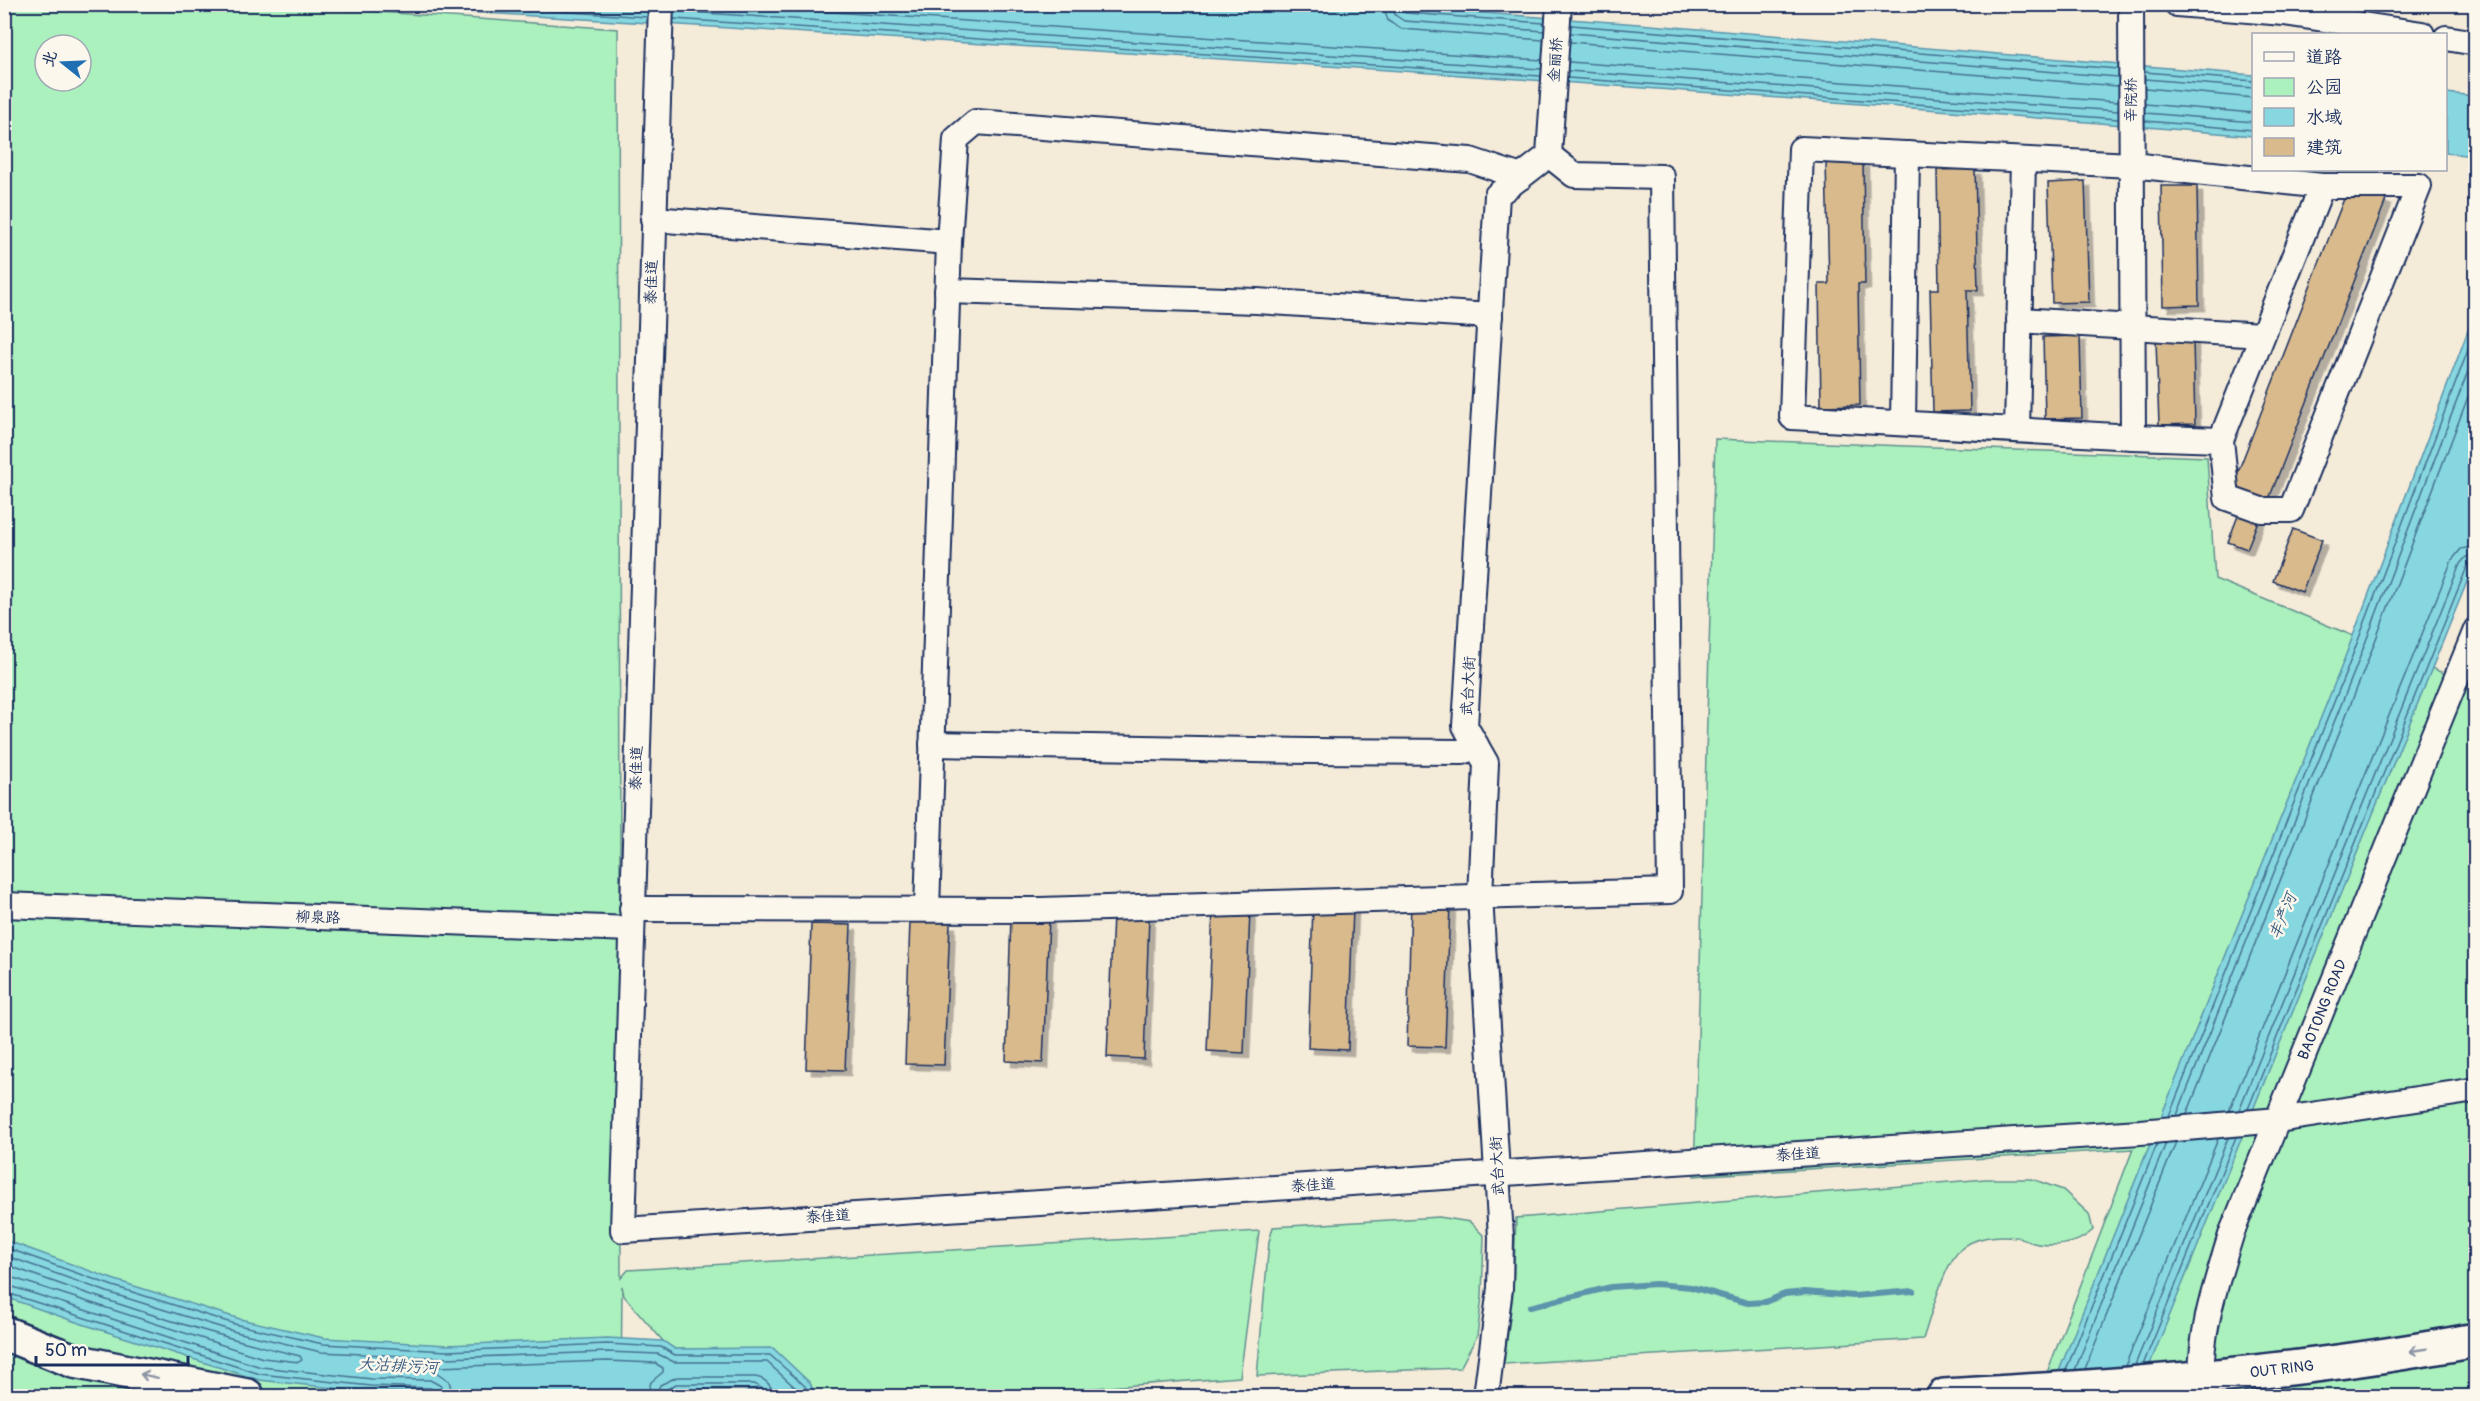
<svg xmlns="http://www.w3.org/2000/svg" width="2480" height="1401" viewBox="0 0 2480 1401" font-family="Pangolin,'LXGW WenKai TC',sans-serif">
<defs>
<filter id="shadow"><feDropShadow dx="5.5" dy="5.5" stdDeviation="0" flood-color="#0004"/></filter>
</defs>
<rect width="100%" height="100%" fill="#f4ebd9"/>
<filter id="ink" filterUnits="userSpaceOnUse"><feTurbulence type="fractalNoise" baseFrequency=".0167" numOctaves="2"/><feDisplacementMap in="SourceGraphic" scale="12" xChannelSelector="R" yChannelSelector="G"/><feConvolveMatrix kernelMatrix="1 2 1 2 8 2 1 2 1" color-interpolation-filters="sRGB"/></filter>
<g filter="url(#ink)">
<!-- green -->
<path fill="#aaf1bd" stroke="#62908e" stroke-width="1.5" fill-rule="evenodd" d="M5,5H282L618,29L621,1278L628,1270L1259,1231L1240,1377L991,1396H815L810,1383L720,1350L675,1349L663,1341L624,1296L622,1286L621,1396H5ZM45,45H81V81H45Z
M1715,439L2207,457L2215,579L2475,686V1396H2038L2133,1149L1694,1176Z
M1986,1179H2032L2063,1190L2089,1214L2093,1230C2078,1244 2058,1247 2038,1244C2030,1243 2023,1238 2016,1237C1998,1234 1973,1237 1960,1250C1943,1266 1931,1316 1923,1339L1504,1364L1513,1294L1516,1218Z
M1439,1217L1470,1222L1484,1236L1482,1297L1477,1336L1460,1368L1257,1376L1269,1242L1273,1227Z"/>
<!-- water -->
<path fill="#86d7df" stroke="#5b94ab" stroke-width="1.5" d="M353,5H1366L1626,23L2253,75V136C1621,81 987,44 353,5Z
M2446,93L2475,96V156L2446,153Z
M2475,312V562L2137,1396H2049L2342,665Z
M5,1240L115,1280L240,1319L324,1338L447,1345L607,1338L663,1341L675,1349L773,1348L810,1383L815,1396H762L755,1390H677L665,1396L371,1392L259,1380L76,1322L5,1297Z"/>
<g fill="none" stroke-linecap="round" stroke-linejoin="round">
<!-- shore -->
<path stroke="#467292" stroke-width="1.5" d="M449,4L647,17
M569,4L647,9
M713,4L1542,60
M1383,4L1388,21L1402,29L1543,40
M1392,4L1395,15L1404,21L1544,31
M1400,4L1401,11L1406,13L1544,23
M674,11L1541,69
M674,19L1541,76
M1571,25L2118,69
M1571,33L2118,77
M1570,42L2118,86
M1569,62L2118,102
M1568,71L2118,111
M2145,72L2254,81
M1568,78L2118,119
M2145,79L2254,88
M2145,88L2254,98
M2145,104L2254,113
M2145,113L2254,122
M2145,121L2254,130
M2248,1109L2467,567L2471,563L2476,562
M2239,1110L2460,564L2466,557L2476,555
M2229,1111L2452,560L2461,549L2476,546
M2187,1114L2363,673L2476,376
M2177,1115L2355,670L2476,350
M2169,1116L2348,667L2476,329
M4,1247L113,1286L238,1325L323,1344L447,1351L607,1344L661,1347L675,1355H770L805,1386L809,1396
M4,1255L110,1293L236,1332L321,1352L447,1358L607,1352L658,1354L674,1362H767L798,1390L801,1396
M4,1264C102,1300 199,1332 300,1356L302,1360L299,1362L263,1358L4,1275
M4,1284L261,1367L372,1379L430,1380L441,1386L444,1396
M4,1292L260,1374L371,1386L430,1388L435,1391L436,1396
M2135,1365L2228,1138
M2143,1365L2236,1137
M2125,1366L2218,1139
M2085,1369L2176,1142
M2066,1370L2157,1144
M2075,1370L2166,1143
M453,1396L449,1381L436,1372L437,1367L607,1361L655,1363L663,1368V1372L651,1382L647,1396
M656,1396L660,1385L677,1377H755C765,1378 773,1386 773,1396
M664,1396L666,1390L676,1384H755L764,1390L766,1396"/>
<!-- stream -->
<path stroke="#5b94ab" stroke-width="6" d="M1530,1307L1611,1287L1656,1284L1691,1287L1748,1303L1765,1302L1785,1294L1805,1292L1854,1296L1913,1291"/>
</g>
<!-- building -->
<path fill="#d9ba8c" stroke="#1b2f5e" stroke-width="1.5" filter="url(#shadow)" d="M1863,162L1865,284H1858L1860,405L1821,406L1819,284H1829L1826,163Z
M1975,169L1978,290H1967L1970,411L1933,412L1930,289H1939L1937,170Z
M2085,181L2089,302L2052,303L2048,183Z
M2161,186H2197L2199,305L2163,306Z
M2349,186L2386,200L2267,504L2231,490Z
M2080,336L2082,418L2045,419L2043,337Z
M2193,340L2195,424L2159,425L2156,341Z
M2241,508L2260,516L2247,549L2228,542Z
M2293,529L2322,540L2302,592L2273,581Z
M1411,902L1450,904L1445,1047L1407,1046Z
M1313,906L1353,908L1348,1050L1308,1048Z
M1213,910L1250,912L1244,1053L1207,1051Z
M1113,914L1149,916L1144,1059L1107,1057Z
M1011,918L1049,919L1043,1063L1006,1061Z
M910,921L950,923L944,1065L905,1064Z
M811,924L851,925L845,1070L806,1069Z"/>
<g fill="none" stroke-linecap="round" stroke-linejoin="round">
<!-- minor casing -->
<g stroke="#1b2f5e" stroke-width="28">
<g id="minor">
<path d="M661,4L623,1230L2140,1132L2278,1120L2476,1090"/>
<path d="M2131,4L2133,437"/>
<path d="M2177,4L2284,13L2422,34"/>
<path d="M2446,38L2476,43"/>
<path d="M653,219L949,242"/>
<path d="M947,291L1257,301L1490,316"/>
<path d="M2019,320L2262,335"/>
<path d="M1903,423L1907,154"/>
<path d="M2017,430L2023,160"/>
<path d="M2221,440L2227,498L2261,510H2291L2419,186H2322L2132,165L1801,149L1792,417L2133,437L2221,440L2322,186"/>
<path d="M932,744L1308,751L1463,752L1476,745"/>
<path d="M4,905L631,929"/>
<path d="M632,909L1040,910L1670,891L1662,177L1574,175L1549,155"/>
<path d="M927,909L949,242L956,139L976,122L1470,160L1521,177"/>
<path d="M1486,1396L1500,1288L1501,1237L1480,897L1486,763L1465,726L1497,195L1549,155L1559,4"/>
<path id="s1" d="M2202,1396C2197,1339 2215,1286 2232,1232L2476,630"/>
</g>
</g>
<!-- highway casing -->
<g stroke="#1b2f5e" stroke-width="38">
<g id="highway">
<path d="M4,1333L74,1361L247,1396"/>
<path id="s2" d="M1944,1396C2122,1386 2300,1373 2476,1340"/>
</g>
</g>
<!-- minor -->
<use href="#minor" stroke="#fbf7ec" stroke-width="24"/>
<!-- highway -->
<use href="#highway" stroke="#fbf7ec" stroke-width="33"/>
</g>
<!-- one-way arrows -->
<defs><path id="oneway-shaft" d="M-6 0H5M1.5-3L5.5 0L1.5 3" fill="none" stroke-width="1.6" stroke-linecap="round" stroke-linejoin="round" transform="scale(1.5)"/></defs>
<g stroke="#8b93a5">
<use href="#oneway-shaft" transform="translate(2418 1350) rotate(172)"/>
<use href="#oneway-shaft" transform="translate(149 1376) rotate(-168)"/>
</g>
</g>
<g text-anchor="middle" stroke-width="5" stroke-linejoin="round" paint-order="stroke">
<!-- street labels -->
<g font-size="15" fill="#1b2f5e" stroke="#fbf7ec">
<text transform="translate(1555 60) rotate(-86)" y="5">金丽桥</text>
<text transform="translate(2131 100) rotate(-90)" y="5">辛院桥</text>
<text transform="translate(651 282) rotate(-88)" y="5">泰佳道</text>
<text transform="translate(1468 686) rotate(-87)" y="5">武台大街</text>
<text transform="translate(636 768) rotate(-88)" y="5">泰佳道</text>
<text transform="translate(318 917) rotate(2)" y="5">柳泉路</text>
<text dy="5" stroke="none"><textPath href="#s1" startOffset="408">BAOTONG ROAD</textPath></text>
<text transform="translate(1798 1154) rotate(-4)" y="5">泰佳道</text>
<text transform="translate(1497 1166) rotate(-93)" y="5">武台大街</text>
<text transform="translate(1313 1185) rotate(-4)" y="5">泰佳道</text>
<text transform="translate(828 1216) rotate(-4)" y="5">泰佳道</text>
<text dy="5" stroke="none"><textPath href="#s2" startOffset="339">OUT RING</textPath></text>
</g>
<!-- water labels -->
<g font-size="16" font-style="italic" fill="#36597e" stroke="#fbf7ec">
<text transform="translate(2282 916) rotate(-68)" y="6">丰产河</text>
<text transform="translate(398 1365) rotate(3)" y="6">大沽排污河</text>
</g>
</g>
<!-- margin -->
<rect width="2480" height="1401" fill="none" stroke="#fbf7ec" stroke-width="24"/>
<rect x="12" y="12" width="2456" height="1377" fill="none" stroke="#1b2f5e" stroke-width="2" filter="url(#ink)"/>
<!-- legend -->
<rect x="2252" y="33" width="195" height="138" fill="#fbf7ec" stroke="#a1a7b3" stroke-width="1.5"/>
<rect x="2264" y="52" width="30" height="9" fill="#fbf7ec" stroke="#a1a7b3" stroke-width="1.5"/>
<text x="2306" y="63" font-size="18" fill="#1b2f5e">道路</text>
<rect x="2264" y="78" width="30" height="18" fill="#aaf1bd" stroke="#a1a7b3" stroke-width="1.5"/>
<text x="2306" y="93" font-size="18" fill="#1b2f5e">公园</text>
<rect x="2264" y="108" width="30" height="18" fill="#86d7df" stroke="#a1a7b3" stroke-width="1.5"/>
<text x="2306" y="123" font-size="18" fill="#1b2f5e">水域</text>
<rect x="2264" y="138" width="30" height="18" fill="#d9ba8c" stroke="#a1a7b3" stroke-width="1.5"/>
<text x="2306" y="153" font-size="18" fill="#1b2f5e">建筑</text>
<!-- north arrow -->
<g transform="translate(63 63) rotate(288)"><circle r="28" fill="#fbf7ec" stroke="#a1a7b3" stroke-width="1.5"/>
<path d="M0-4.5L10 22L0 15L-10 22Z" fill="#1f6fb2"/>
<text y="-9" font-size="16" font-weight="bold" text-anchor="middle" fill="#1b2f5e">北</text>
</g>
<!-- scale -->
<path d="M36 1356v9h152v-9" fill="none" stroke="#1b2f5e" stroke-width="3"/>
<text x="45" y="1356" font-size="18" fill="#1b2f5e" stroke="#fbf7ec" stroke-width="4.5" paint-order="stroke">50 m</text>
</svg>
